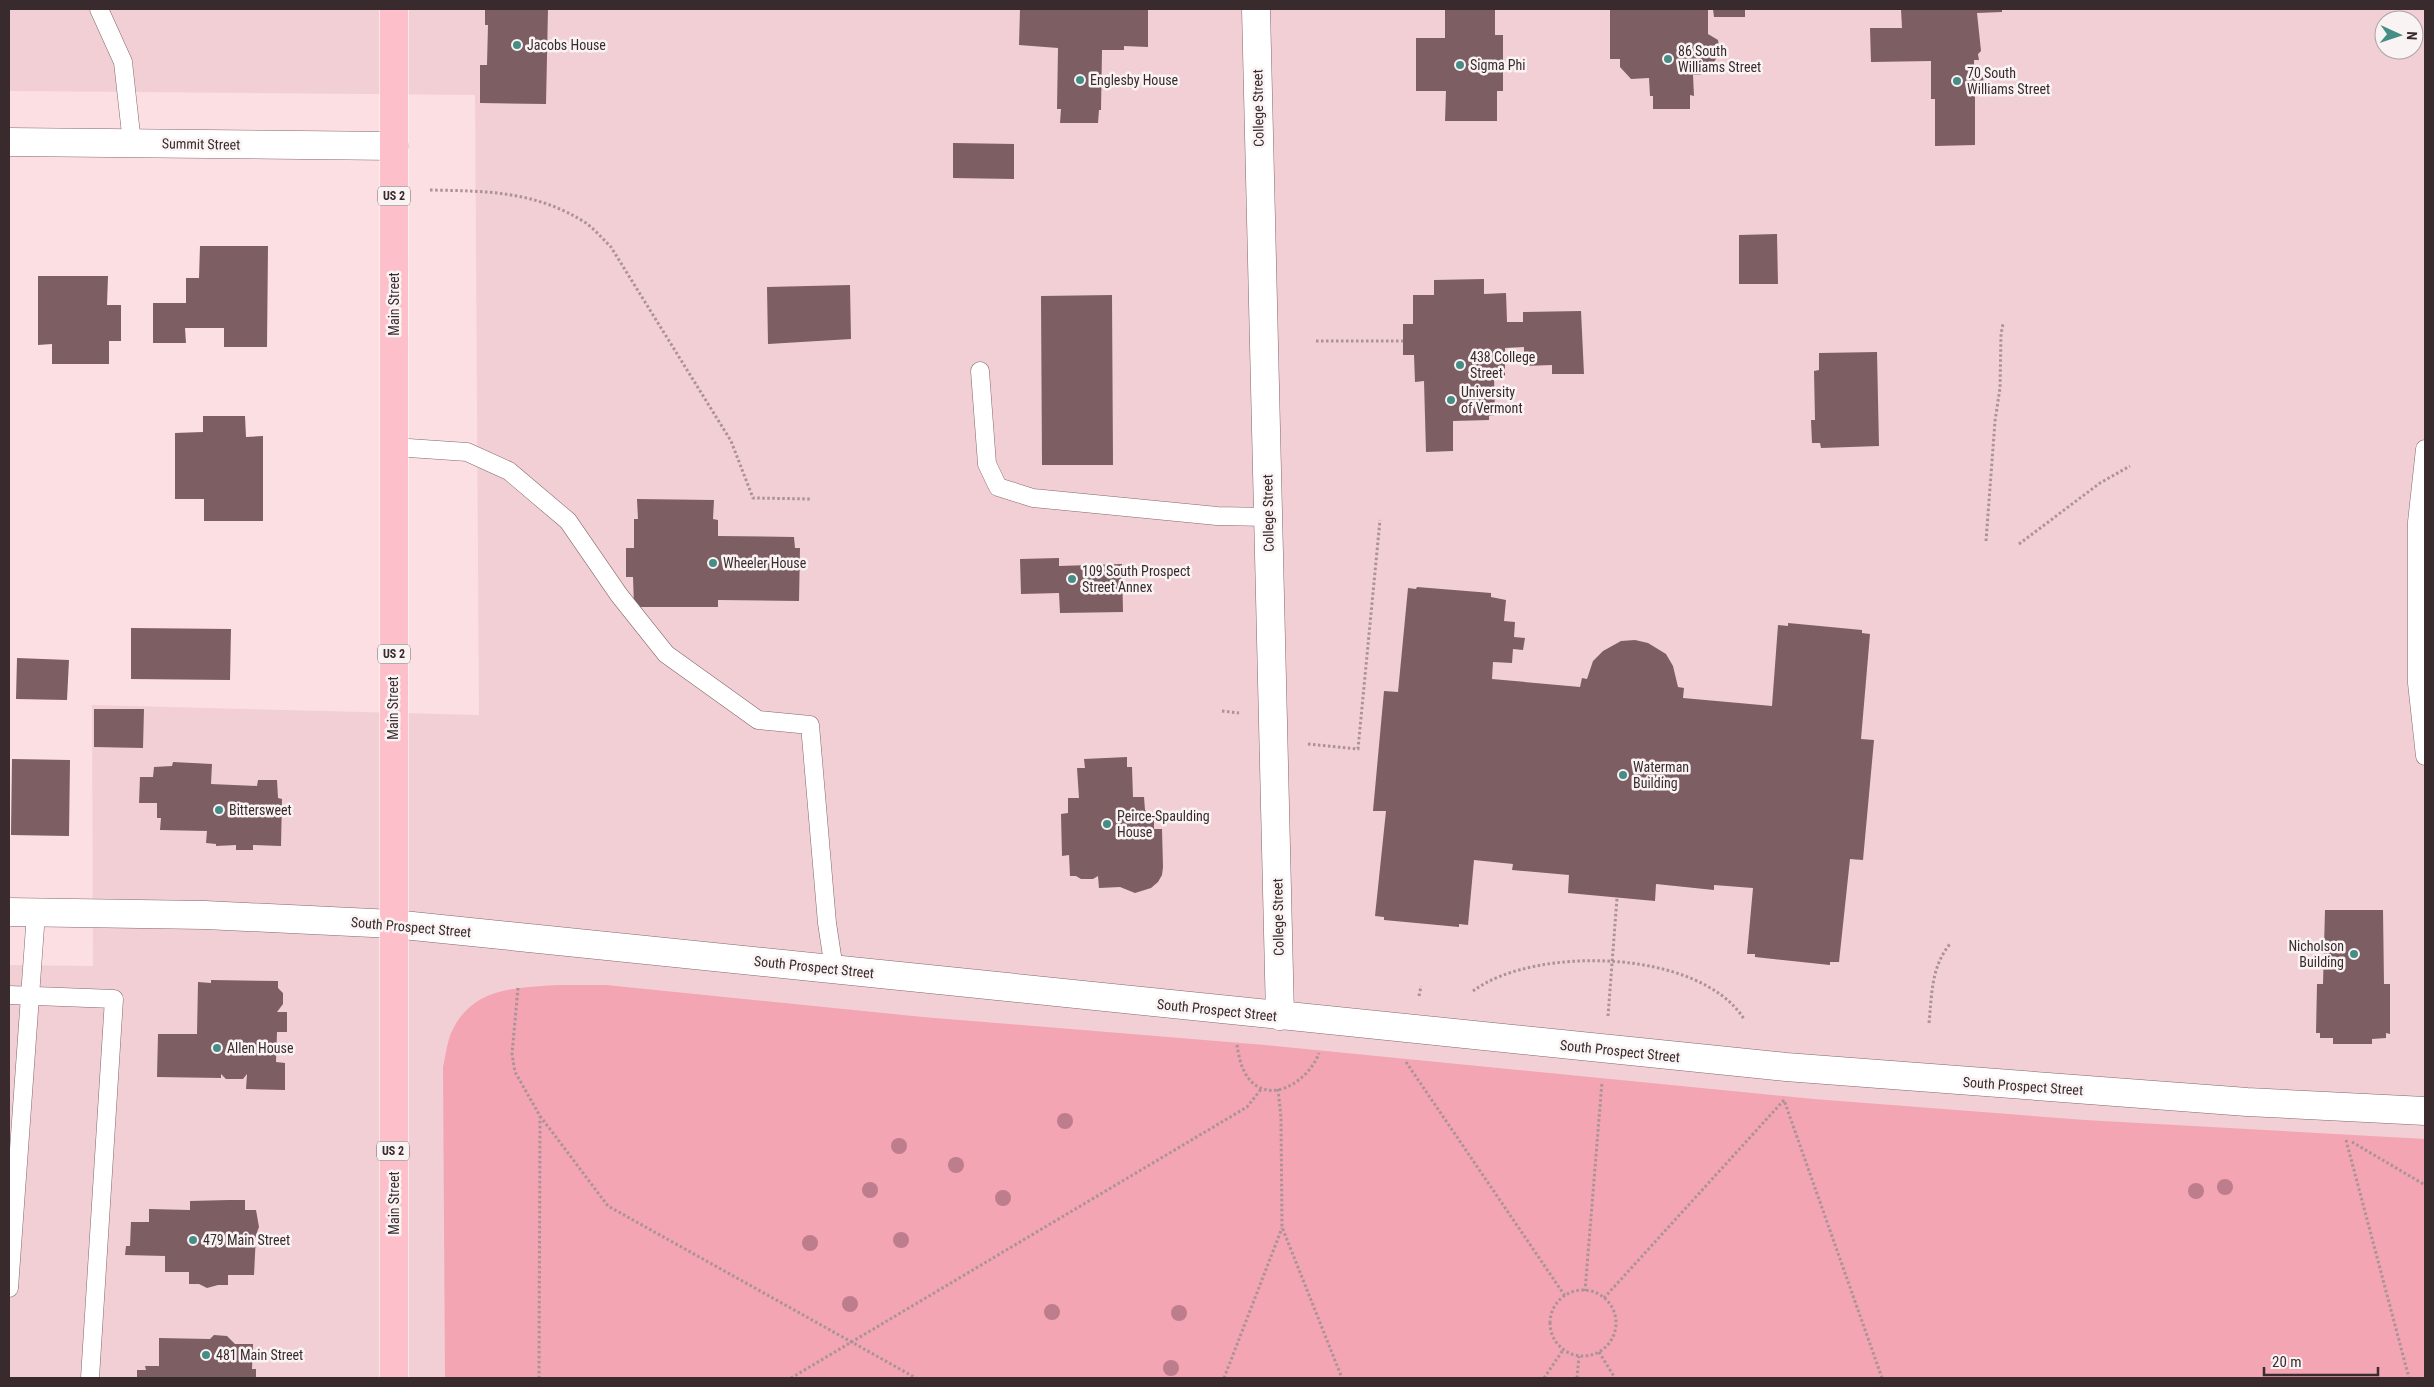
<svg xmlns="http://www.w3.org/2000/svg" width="2434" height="1387" viewBox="0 0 2434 1387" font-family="'Roboto Condensed',sans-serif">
<rect width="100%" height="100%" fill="#fcdfe3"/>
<!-- built -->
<path fill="#f2cfd4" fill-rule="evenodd" d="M9,9H2425V1378H9V965L93,966L92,705L479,715L475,95L9,91ZM2384,20H2414V50H2384Z"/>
<!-- green -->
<path fill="#f3a5b3" d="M558,985H606L923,1017L1265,1045L1814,1099L2085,1120L2425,1139V1378H445L443,1067C446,1055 447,1040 453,1029C474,987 516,988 558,985Z"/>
<!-- building -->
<path fill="#7d5e63" d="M485,9H548L546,104L480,103V65H487L488,25H485Z
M1020,9H1148V47L1124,46V50H1102L1101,110H1099L1098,123H1060L1061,109H1057L1058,48L1019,45Z
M1445,9H1495V35H1503V91H1497V121H1445L1446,91H1416V38H1445Z
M1610,9H1708V34L1718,40L1720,52L1714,62L1709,65H1701V75H1693L1694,96L1690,95V109H1653V96H1650L1649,78L1631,79L1620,67V59H1610Z
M1713,9H1745V17H1714Z
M1901,9H2002V12L1977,13L1981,51L1978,54L1979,60H1974V76H1983L1984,86H1975V145L1935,146V99H1931V61L1871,62L1870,28H1902Z
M953,143L1014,144V179L953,178Z
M1777,234L1778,284H1739V235Z
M200,246H268L267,347H224V328H185L186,343H153V303H186V278H199Z
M38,276H108L107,305H121V341H109V364H52V344L38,345Z
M1484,279V294L1506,293L1507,322H1523V312L1581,311L1584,374H1552V365L1524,366V347L1505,348V376H1494L1495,415L1489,416V420L1453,421V451L1426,452L1424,381L1415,382L1414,355H1403V324H1413V295H1434V280Z
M850,285L851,339L768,344L767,287Z
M1112,295L1113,465H1042L1041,296Z
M1877,352L1879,446L1821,448L1820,443H1812L1811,420H1815L1814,371L1819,370V353Z
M203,416H245L246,437L263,436V521H204V499H175V433L203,432Z
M637,499L714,500L713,519L718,520V536L794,537L795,548H800L799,601L718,600V607H634L633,577H626V548H634V519H638Z
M1059,558V566L1122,564L1123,612L1060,613L1059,593L1021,594L1020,559Z
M1417,587L1491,593V597L1506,600L1504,621L1515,622L1514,637L1525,638L1523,650L1513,649L1512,663L1493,662L1492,679L1580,687L1582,678L1587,679L1593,661L1603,651L1621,641L1635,640L1648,643L1666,654L1673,666L1678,687L1684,688L1683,698L1772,706L1778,625L1788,626V623L1862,630V633L1870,634L1861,739L1874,740L1863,860L1850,859L1839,962H1830V965L1755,957V954H1747L1753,888L1714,885V890L1656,884L1655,901L1568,893L1569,875L1512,870L1513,864L1474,860L1468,925L1459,924V927L1384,920V917L1375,916L1386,811H1373L1384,691L1398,692L1408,588L1416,589Z
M131,628L231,629L230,680L131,679Z
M17,658L69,660L67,700L16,699Z
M94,709H144L143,748L94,747Z
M1127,757V767H1132L1133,797H1144L1145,810L1154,819V829H1162L1163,867L1162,875L1158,882L1151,888L1135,893L1120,887L1099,888L1098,876L1093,879H1081L1076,876H1070L1069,855L1062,856L1061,814L1068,813V798H1079L1077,768H1085L1084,759Z
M12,759L70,760L69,836L11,835Z
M173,762L212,764L211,784L257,786L258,780H277L278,798L282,799L281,846L253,845V850H236V845L216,846V844L206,843L207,831L160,830L161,818H157V803H139L140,777H153L154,767L172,766Z
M2325,910H2383L2384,984H2390V1034L2386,1033V1038L2372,1039V1044H2333V1038H2320V1033H2316L2317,984H2323Z
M211,980L278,981V988L283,993V1004L277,1012H287V1032H277L276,1062L285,1063V1090L246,1089L247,1074L243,1079H226L221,1074V1078L157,1077L158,1034H197L198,982L211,983Z
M229,1200H245V1210H256L259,1227L256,1235L254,1275H228V1285H218L207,1288L199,1284H189V1272H165V1256L125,1255L126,1246H130L131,1222H149V1209L190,1210V1201Z
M214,1335L227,1336L235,1344H253L252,1369H256V1378H137V1370H146L145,1366H159V1338L210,1339Z"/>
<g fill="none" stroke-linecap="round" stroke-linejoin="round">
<!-- service casing -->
<g stroke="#85666b" stroke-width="19">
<path id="service" d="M99,9L123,62L132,143
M980,371L987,464L998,487L1033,498L1217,516L1268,517
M394,447L467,452L509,471L568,521L619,595L666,654L758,720L810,725L827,923L834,969
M2425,449L2417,522V683L2425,756
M9,995L114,999L90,1378
M9,1288L36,913"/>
</g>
<!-- minor casing -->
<g stroke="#85666b" stroke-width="29">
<path id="minor" d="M9,142L394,146"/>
</g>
<!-- tertiary casing -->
<g stroke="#85666b" stroke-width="29">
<path id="tertiary" d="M1256,9L1280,1016
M9,912L205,915L393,924L1786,1067L2247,1102L2425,1111"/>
</g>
<!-- primary casing -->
<g stroke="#fff" stroke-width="29">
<path id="primary" d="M394,1378V9"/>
</g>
<!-- path -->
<path stroke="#aa9397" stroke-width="3" stroke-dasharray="2.5 2.5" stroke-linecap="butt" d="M430,190C487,191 536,191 586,223C595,230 603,239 611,247L731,441L753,498L812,499
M1316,341H1403
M1986,541L1995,421L2000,388L2001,334L2003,324
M2019,544L2100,483L2130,466
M1222,711L1239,713
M1308,744L1358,749L1380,520
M518,988L512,1054L515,1072L540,1116L539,1378
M1473,991C1535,945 1700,949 1744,1019
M1419,996L1421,986
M1608,1016L1617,898
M1929,1023C1932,994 1931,967 1950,944
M1237,1045C1239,1058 1242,1074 1254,1084C1278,1103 1311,1076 1319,1053
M1406,1062L1565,1296
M1278,1089L1281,1118L1282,1227L1342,1378
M540,1116L608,1206L916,1378
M2346,1140L2409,1378
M2352,1142L2425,1185
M1550 1323a33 33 0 1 1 66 0a33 33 0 1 1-66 0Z
M1585,1291L1602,1082
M1604,1298L1784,1100L1882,1378
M1599,1352L1615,1378
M791,1378L1247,1107L1262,1088
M1224,1378L1282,1228
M1544,1378L1563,1350
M1577,1378L1579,1356"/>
<!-- service -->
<use href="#service" stroke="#fff" stroke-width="18"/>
<!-- minor -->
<use href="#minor" stroke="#fff" stroke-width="28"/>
<!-- tertiary -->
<use href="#tertiary" stroke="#fff" stroke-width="28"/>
<!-- primary -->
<use href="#primary" stroke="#fdc0cb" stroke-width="28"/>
</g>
<!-- trees -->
<g fill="#be7d8c">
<circle cx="1065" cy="1121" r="8"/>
<circle cx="899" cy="1146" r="8"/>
<circle cx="956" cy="1165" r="8"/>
<circle cx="2225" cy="1187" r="8"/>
<circle cx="870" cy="1190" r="8"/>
<circle cx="2196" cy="1191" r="8"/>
<circle cx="1003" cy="1198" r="8"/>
<circle cx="901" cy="1240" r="8"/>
<circle cx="810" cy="1243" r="8"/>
<circle cx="850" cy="1304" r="8"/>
<circle cx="1052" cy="1312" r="8"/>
<circle cx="1179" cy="1313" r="8"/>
<circle cx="1171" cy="1368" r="8"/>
</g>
<!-- markers -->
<g fill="#468d86" stroke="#faf3f4" stroke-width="2">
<circle cx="517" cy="45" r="5"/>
<circle cx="1668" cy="59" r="5"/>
<circle cx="1460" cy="65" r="5"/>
<circle cx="1080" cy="80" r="5"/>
<circle cx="1957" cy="81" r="5"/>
<circle cx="1460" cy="365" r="5"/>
<circle cx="1451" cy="400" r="5"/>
<circle cx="713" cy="563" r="5"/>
<circle cx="1072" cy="579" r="5"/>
<circle cx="1623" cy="775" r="5"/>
<circle cx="219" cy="810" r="5"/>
<circle cx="1107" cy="824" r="5"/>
<circle cx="2354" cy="954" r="5"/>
<circle cx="217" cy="1048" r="5"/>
<circle cx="193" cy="1240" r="5"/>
<circle cx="206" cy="1355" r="5"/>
</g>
<g text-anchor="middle" stroke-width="5" stroke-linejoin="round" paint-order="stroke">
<!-- shield labels -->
<g fill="#faf3f4" stroke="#736769" stroke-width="1">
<rect x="378" y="186.5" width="32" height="19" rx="4"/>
<rect x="378" y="644.5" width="32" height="19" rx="4"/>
<rect x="377" y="1141.5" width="32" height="19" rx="4"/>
</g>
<g font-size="12" font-weight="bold" fill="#392b2d">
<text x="394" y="200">US 2</text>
<text x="394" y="658">US 2</text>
<text x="393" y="1155">US 2</text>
</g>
<!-- poi labels -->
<g font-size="14" fill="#392b2d" stroke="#faf3f4" text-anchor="start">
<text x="527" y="50">Jacobs House</text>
<text x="1678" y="56">86 South<tspan x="1678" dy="16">Williams Street</tspan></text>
<text x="1470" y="70">Sigma Phi</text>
<text x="1967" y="78">70 South<tspan x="1967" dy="16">Williams Street</tspan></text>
<text x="1090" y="85">Englesby House</text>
<text x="1470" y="362">438 College<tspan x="1470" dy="16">Street</tspan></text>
<text x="1461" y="397">University<tspan x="1461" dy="16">of Vermont</tspan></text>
<text x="723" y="568">Wheeler House</text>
<text x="1082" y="576">109 South Prospect<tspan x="1082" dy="16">Street Annex</tspan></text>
<text x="1633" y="772">Waterman<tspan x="1633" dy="16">Building</tspan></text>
<text x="229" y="815">Bittersweet</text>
<text x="1117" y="821">Peirce-Spaulding<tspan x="1117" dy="16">House</tspan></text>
<text x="2344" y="951" text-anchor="end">Nicholson<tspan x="2344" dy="16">Building</tspan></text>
<text x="227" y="1053">Allen House</text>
<text x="203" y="1245">479 Main Street</text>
<text x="216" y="1360">481 Main Street</text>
</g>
<!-- street labels -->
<g font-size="14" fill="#392b2d" stroke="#faf3f4">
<text transform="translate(1258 108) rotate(-91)" y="5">College Street</text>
<text transform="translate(201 144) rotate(1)" y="5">Summit Street</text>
<text transform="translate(394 304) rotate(-90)" y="5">Main Street</text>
<text transform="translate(1268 513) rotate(-91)" y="5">College Street</text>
<text transform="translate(393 708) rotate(-90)" y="5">Main Street</text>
<text transform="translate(1278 917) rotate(-91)" y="5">College Street</text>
<text transform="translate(411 927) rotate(5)" y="5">South Prospect Street</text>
<text transform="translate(814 967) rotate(6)" y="5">South Prospect Street</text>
<text transform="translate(1217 1010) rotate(6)" y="5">South Prospect Street</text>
<text transform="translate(1620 1051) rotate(6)" y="5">South Prospect Street</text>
<text transform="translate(2023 1086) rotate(4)" y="5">South Prospect Street</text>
<text transform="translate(394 1203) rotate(-90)" y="5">Main Street</text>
</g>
</g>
<!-- border -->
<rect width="2434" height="1387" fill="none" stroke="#392b2d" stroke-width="20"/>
<!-- north arrow -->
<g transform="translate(2399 35) rotate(93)"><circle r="24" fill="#faf3f4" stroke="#ada3a4"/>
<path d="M0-4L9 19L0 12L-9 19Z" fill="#468d86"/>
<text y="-8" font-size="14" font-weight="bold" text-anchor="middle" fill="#392b2d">N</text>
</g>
<!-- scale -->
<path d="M2264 1367v8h114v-8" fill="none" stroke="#392b2d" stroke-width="2.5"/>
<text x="2272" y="1367" font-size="15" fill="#392b2d" stroke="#faf3f4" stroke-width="4" paint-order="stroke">20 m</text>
</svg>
